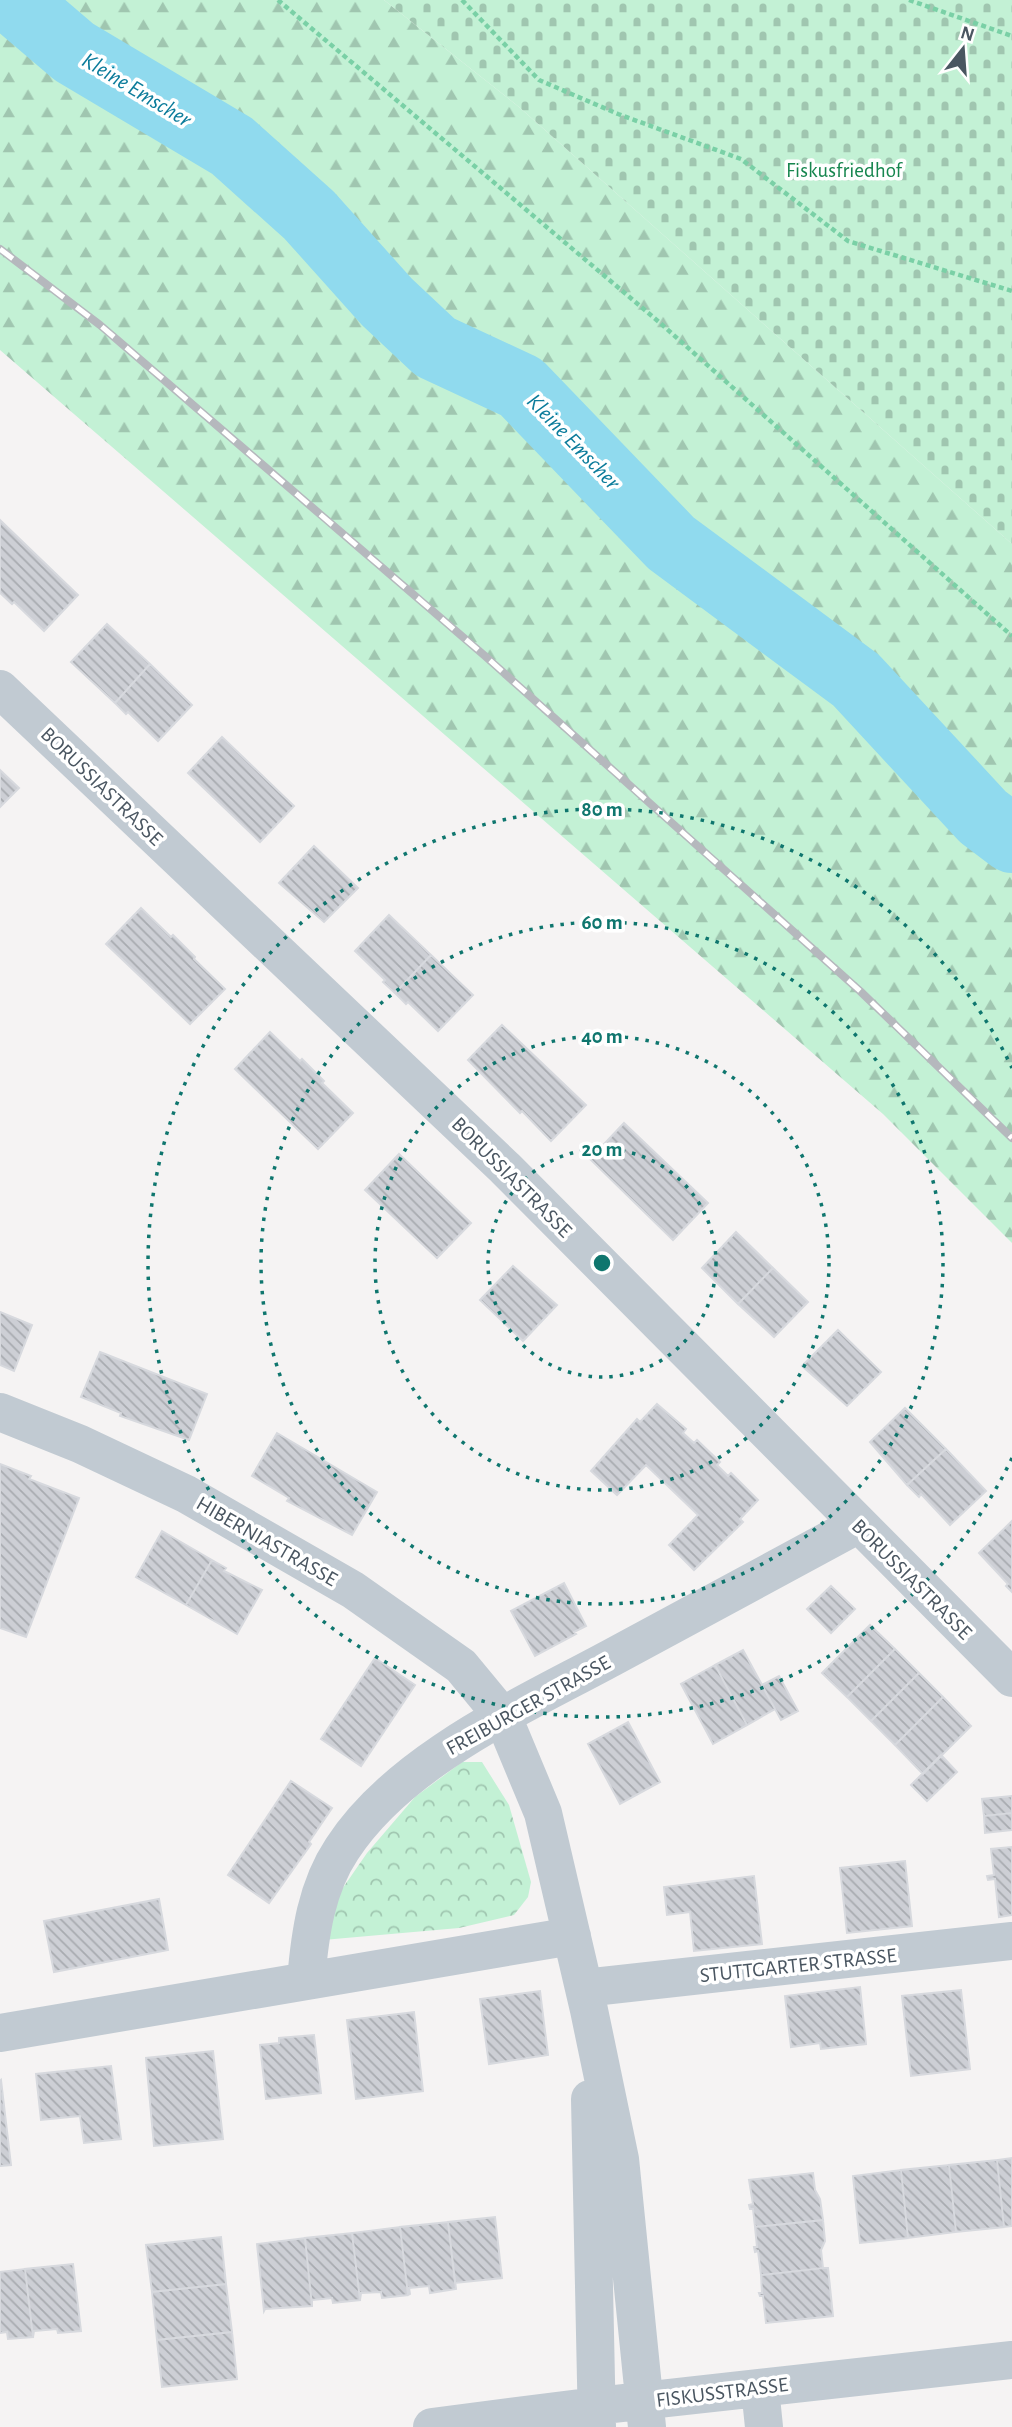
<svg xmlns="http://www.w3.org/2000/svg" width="1012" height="2427" viewBox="0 0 1012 2427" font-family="'Alegreya Sans',sans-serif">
<defs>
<pattern id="forest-firs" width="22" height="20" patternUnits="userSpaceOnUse" patternTransform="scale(1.75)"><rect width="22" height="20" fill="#c3f1d5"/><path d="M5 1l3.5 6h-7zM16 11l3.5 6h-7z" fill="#a0c6b0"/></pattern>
<pattern id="cemetery-stones" width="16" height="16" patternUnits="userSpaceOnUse" patternTransform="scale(1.75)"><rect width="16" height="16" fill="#c3f1d5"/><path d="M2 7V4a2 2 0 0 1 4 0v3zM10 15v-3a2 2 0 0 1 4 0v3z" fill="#a0c6b0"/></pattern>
<pattern id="park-crowns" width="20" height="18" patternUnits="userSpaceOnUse" patternTransform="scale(1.75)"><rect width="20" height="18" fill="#c3f1d5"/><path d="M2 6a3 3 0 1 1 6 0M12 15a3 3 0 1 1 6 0" fill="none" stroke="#a0c6b0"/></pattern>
<pattern id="building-back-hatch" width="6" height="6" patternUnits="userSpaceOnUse" patternTransform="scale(1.75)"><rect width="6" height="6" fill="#cdcfd5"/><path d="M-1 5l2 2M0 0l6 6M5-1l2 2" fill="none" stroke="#a8abb0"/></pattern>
</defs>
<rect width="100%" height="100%" fill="#f5f3f3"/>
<!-- forest -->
<path fill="url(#forest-firs)" d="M0,0H384L519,107L1012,544V1243L883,1114L0,350Z"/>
<!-- cemetery -->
<path fill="url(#cemetery-stones)" d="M384,0H1012V544L519,107Z"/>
<!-- park -->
<path fill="url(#park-crowns)" d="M462,1762H482L509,1805L531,1882L528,1897L514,1915L459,1928L323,1940L329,1908L367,1853L415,1797Z"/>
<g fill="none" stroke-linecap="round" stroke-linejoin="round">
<!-- river -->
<path stroke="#90daee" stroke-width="68" d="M13,0L74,52L232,146L309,215L387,302L435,347L521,387L671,543L856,680L983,817L1012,839"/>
</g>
<!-- building -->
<path fill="url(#building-back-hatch)" stroke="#d7d9de" stroke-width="2" d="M0,520L78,595L44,631L14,602L12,604L0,593Z
M107,624L150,664L115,703L71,662Z
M150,664L192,705L158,741L128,712L126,714L115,703Z
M222,737L294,806L260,842L188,773Z
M0,770L19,788L0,807Z
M314,846L358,888L324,922L279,883Z
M141,908L171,937L173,935L195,957L194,959L225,989L190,1024L106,944Z
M389,915L431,955L395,993L383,982L385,980L355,951Z
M431,955L473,995L438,1031L408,1002L406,1004L395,993Z
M502,1025L586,1105L551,1141L522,1111L520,1113L468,1060Z
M270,1032L300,1061L302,1059L324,1081L322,1083L353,1113L318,1149L235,1069Z
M624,1123L708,1203L673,1240L590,1159Z
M399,1154L471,1223L437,1258L365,1190Z
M736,1232L773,1268L738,1304L702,1268Z
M513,1266L557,1305L523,1341L480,1300Z
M773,1268L808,1302L774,1337L738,1304Z
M0,1312L32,1325L14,1371L0,1365Z
M838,1330L881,1372L847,1406L802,1366Z
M100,1352L207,1394L189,1440L120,1416L121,1413L81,1397Z
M657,1404L686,1429L683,1433L694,1443L697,1440L720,1462L717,1465L728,1476L731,1473L758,1500L740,1519L743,1522L694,1570L669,1545L698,1515L646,1465L617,1495L591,1471L637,1419L640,1422Z
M905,1408L946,1449L907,1485L870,1442Z
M277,1433L377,1492L352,1535L287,1501L289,1498L252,1476Z
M946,1449L986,1491L950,1525L921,1494L919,1497L907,1485Z
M0,1464L31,1476L29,1479L79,1498L26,1637L0,1628Z
M1012,1521V1592L1006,1586L1008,1584L979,1553Z
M162,1531L212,1560L186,1605L136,1577Z
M212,1560L226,1568L224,1571L262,1590L237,1634L186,1605Z
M564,1583L586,1626L574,1632L576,1634L535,1656L511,1611Z
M831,1586L855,1609L831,1633L807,1609Z
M870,1625L895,1649L847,1697L822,1673Z
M895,1649L919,1673L871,1721L847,1697Z
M743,1650L775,1709L747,1725L715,1665Z
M375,1658L415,1685L361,1766L321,1739Z
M715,1665L747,1725L713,1744L681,1684Z
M919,1673L943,1697L895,1745L871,1721Z
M779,1676L798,1711L781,1720L762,1685Z
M943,1697L971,1726L923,1774L895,1745Z
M628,1722L660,1782L620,1804L588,1744Z
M941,1755L957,1772L927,1801L911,1785Z
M291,1781L332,1808L309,1842L311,1844L269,1903L228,1875Z
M1012,1796V1813L984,1816L982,1799Z
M1012,1813V1830L985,1833L984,1816Z
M1012,1847V1915L999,1917L995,1879L988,1880L987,1876L994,1875L991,1849Z
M905,1861L912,1926L847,1933L840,1868Z
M754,1876L762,1944L694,1951L690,1912L667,1915L664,1887Z
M159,1899L168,1950L54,1972L44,1921Z
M860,1987L866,2044L821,2049L820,2043L791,2047L785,1996Z
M961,1990L970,2069L911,2076L902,1996Z
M540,1991L548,2055L489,2064L480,1999Z
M414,2012L423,2091L356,2099L347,2020Z
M314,2035L321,2093L266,2099L260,2045L279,2043V2038Z
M213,2051L223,2139L154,2146L146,2058Z
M111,2066L121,2139L84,2143L80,2116L41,2120L36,2074Z
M1,2080L11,2165L0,2166V2081Z
M1012,2158V2226L1004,2227L997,2160Z
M997,2160L1004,2227L956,2232L949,2165Z
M949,2165L956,2232L908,2238L901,2170Z
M901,2170L908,2238L860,2243L853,2176Z
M813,2173L815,2190L820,2199L823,2220L755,2227L753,2209H750L749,2205L753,2204L749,2180Z
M495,2217L502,2278L455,2283L448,2222Z
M823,2220L825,2241L821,2250L823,2268L761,2275L758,2251L755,2252L754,2247H757L755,2227Z
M448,2222L456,2289L430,2293L429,2286L409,2288L410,2294L408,2295L400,2227Z
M400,2227L408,2295L382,2298L381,2292L361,2293L360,2300L352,2233Z
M352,2233L360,2300L333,2303L332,2298L312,2300V2306L305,2238Z
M221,2237L226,2284L152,2292L146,2245Z
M305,2238L312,2306L265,2309L264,2311L257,2244Z
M73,2264L81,2331L58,2333L57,2329L34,2331L33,2337L25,2269Z
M823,2268H828L833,2316L766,2323L763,2296H760L759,2293H762L761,2275Z
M25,2269L33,2337L8,2339L7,2332L0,2333V2272Z
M226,2284L232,2332L157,2340L152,2292Z
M232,2332L237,2379L162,2387L157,2340Z"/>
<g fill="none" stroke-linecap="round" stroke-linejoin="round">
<!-- path -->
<path stroke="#7ad0a6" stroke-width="4.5" stroke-dasharray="5 3.5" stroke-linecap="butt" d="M278,0L659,322L1012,636
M462,0L539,80L618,114L741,159L848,241L1012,291
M909,0L1012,36"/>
<!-- minor -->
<path stroke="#c1cad2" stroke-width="38" d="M0,689L505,1168L1012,1678
M0,1412L80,1444L186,1494L353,1590L461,1666L503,1717L543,1813L589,2010L620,2159L647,2427
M306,1980C310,1934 316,1888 342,1849C399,1761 520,1707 611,1658C693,1614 775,1570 857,1525
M584,1988L1012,1941
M0,2033L572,1936
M590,2099L597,2427
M760,2388L764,2427
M432,2427L596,2406L1012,2360"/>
<!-- rail casing -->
<g stroke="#b5b8bd" stroke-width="8">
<path id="rail" d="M0,249L100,325L485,656L860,991L1012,1138"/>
</g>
<!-- rail -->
<use href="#rail" stroke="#fff" stroke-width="5" stroke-dasharray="16" stroke-linecap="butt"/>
</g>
<!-- distance rings -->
<g fill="none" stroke="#0f766e" stroke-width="3.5" stroke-dasharray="3.5 7">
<circle cx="602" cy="1263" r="114"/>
<circle cx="602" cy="1263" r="227"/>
<circle cx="602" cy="1263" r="341"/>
<path d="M1012 1458A454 454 0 1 1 1012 1068"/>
</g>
<g text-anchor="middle" stroke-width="7" stroke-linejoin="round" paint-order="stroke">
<!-- park labels -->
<g font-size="21" fill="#17864f" stroke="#fff">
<text x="844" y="177">Fiskusfriedhof</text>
</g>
<!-- street labels -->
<g font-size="21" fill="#4a5661" stroke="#fff">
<text transform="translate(102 786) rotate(44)" y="7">BORUSSIASTRASSE</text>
<text transform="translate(512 1177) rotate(45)" y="7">BORUSSIASTRASSE</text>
<text transform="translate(267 1541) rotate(30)" y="7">HIBERNIASTRASSE</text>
<text transform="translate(912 1579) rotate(45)" y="7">BORUSSIASTRASSE</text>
<text transform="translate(528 1705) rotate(-29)" y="7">FREIBURGER STRASSE</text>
<text transform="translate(798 1965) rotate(-6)" y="7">STUTTGARTER STRASSE</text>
<text transform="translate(722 2392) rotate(-7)" y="7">FISKUSSTRASSE</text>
</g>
<!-- water labels -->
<g font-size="23" font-style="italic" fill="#0c7c9b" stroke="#fff">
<text transform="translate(137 89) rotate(31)" y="8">Kleine Emscher</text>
<text transform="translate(574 441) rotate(46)" y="8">Kleine Emscher</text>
</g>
</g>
<circle cx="602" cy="1263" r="10" fill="#0f766e" stroke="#fff" stroke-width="3.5"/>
<g font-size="21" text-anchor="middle" font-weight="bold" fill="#0f766e" stroke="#fff" stroke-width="7" stroke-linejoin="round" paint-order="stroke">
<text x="602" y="816">80 m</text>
<text x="602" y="929">60 m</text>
<text x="602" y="1043">40 m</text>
<text x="602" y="1156">20 m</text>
</g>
<!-- north arrow -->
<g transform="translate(963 49) rotate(17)" stroke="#ffffff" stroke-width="5" paint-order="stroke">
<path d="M0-5L12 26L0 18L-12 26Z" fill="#4a5661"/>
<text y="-10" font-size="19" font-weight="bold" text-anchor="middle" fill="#4a5661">N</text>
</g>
</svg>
